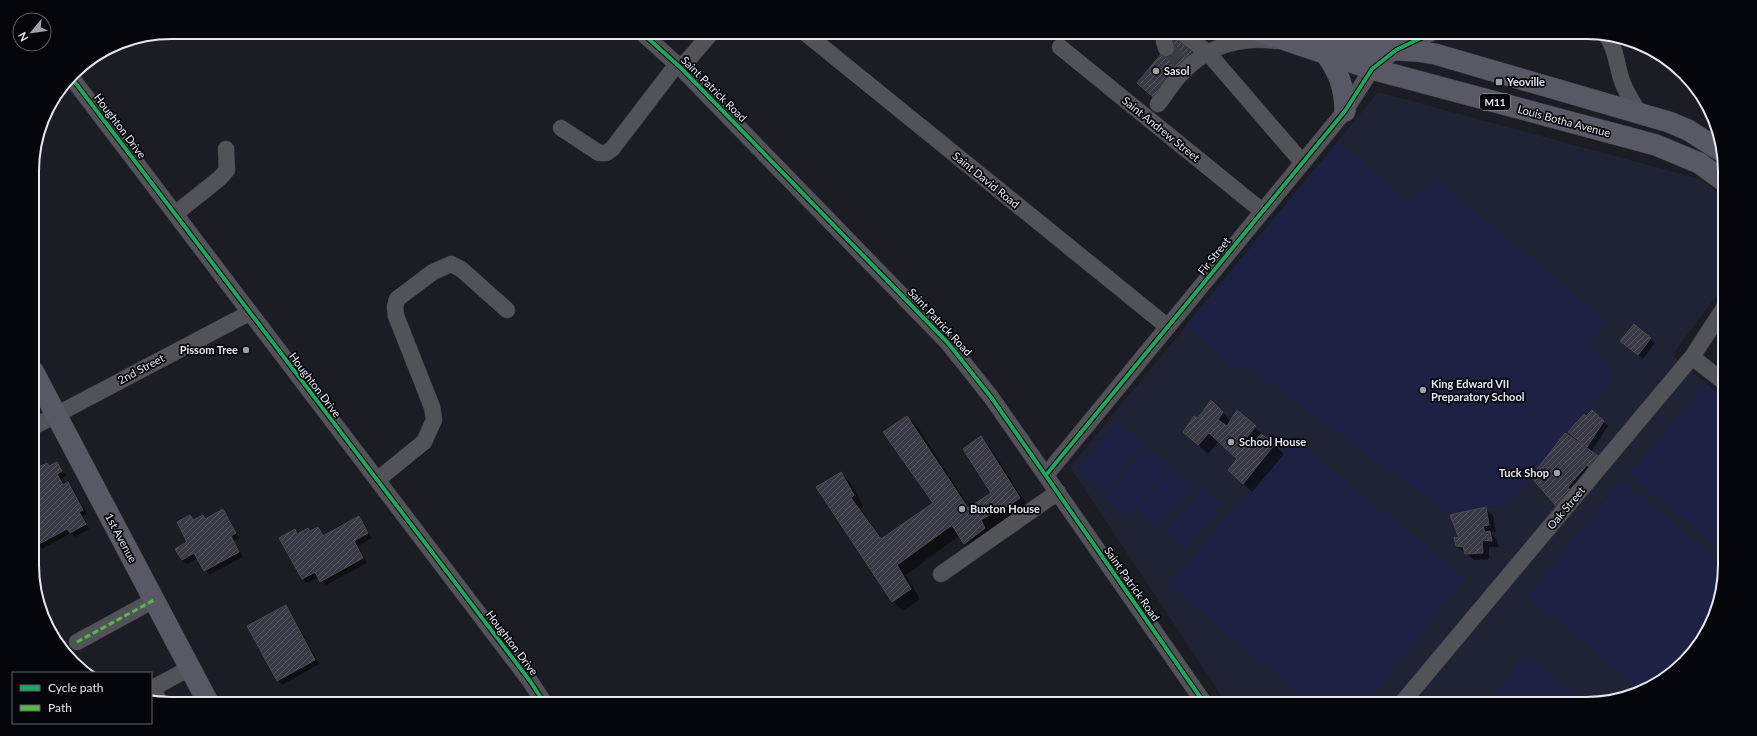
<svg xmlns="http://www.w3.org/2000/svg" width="1757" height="736" viewBox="0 0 1757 736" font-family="Lato,sans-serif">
<defs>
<pattern id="building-hatch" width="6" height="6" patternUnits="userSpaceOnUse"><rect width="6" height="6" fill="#383945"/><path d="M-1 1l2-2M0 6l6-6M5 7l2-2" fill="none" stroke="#555660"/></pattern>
</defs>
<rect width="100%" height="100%" fill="#1c1d24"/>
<!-- built -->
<path fill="#1f2333" d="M1378,92L1700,179L1724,198V286L1672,355L1725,399V566L1715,618L1696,650L1664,681L1595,704H1227L1070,467Z"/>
<!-- green -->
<path fill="#1e2143" d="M1337,142L1409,202L1436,180L1606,321L1590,343L1616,375L1505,508L1493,506L1450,515L1246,366L1236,372L1186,325Z
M1704,382L1725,399V552L1629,475Z
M1116,422L1142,443L1104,492L1077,470Z
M1292,439L1465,578L1366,704H1310L1169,585Z
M1145,446L1169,465L1129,517L1105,498Z
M1172,467L1194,486L1158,529L1136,511Z
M1620,480L1725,566L1715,618L1696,650L1664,681L1640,689L1527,596Z
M1202,488L1222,505L1184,550L1165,533Z
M1524,654L1586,704H1486Z"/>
<!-- shadow -->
<path fill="#0007" d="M1176,37L1194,53L1155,98L1138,83Z
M1634,326L1655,343L1643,359L1626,346Z
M1211,401L1231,421L1237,411L1284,454L1252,492L1239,479L1238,459L1219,441L1208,454L1194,441L1198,419Z
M1592,411L1608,426L1591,452L1599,458L1558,506L1583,444L1570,432Z
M907,417L917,426L970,508L993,494L981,438L990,447L1029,508L990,530L994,537L974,552L960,535L906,575L920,599L903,611L893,601L818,487L840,473L850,482L863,505L860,508L882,539L934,503Z
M57,463L66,476L61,478L64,485L68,483L73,488L87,514L83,516L89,529L75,537L71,533L42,549L38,544L40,525L33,515V471L47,464L50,467Z
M1486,509L1493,516L1496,532L1491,533L1497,540L1499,547H1489V559L1474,560L1456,546Z
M223,510L227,515L239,538L234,541L243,557L209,575L198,558L187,564L182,560L189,543L190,516L194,521L203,516L206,519Z
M359,518L372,538L358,546L367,563L326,585L319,577L307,583L303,579L294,530L299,534L311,532L318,528L324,537Z
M286,607L290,611L319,664L282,685L277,680Z"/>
<!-- building -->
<path fill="url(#building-hatch)" stroke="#4a4b51" d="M1176,36L1193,50L1153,97L1137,83Z
M1634,324L1651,338L1638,355L1620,341Z
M1211,400L1223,412L1218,420L1227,426L1237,410L1256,426L1247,437L1245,436L1243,440L1250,447L1261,434L1275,444L1243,484L1228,470L1237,459L1209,433L1198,445L1183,432L1194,416L1198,418Z
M1592,410L1604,421L1587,447L1568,432L1584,414L1586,416Z
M907,416L968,508L991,493L963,449L981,436L1020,498L1004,509L1002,507L981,520L985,528L964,544L952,525L897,565L911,589L892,602L816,487L841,472L854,495L851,498L881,539L933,503L883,432Z
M1565,433L1600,457L1592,469L1587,465L1568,487L1571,492L1557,507L1531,477Z
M57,462L62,471L57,474L63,485L68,482L83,510L79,512L86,524L70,533L67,529L37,545L33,538V527L38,525L33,515V470L47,463L49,466Z
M1486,507L1489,525L1483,526L1485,532L1490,531L1492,541L1482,540L1483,553L1465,554L1463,547L1456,546L1454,537L1459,538L1450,515Z
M223,509L236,533L231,536L239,552L204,571L194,553L182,560L175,549L187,542L177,522L190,515L193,520L203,515L205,519Z
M359,516L368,533L354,541L363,558L320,582L315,572L302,579L279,538L295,529L297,534L308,528L310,531L318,527L323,536Z
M286,605L315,660L277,681L247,626Z"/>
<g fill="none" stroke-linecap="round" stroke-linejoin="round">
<!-- minor-tunnel -->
<path stroke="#3a3b43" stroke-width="16" stroke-dasharray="16 8" stroke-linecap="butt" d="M1166,48L1183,63"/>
<!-- minor casing -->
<g stroke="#37393e" stroke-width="17">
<path id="minor" d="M641,32L681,68L948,343L991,397L1205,704
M804,32L1168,327
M1181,32L1208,53L1302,162
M1607,36C1617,51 1616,64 1622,81C1626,93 1633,103 1640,114
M1060,47L1262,211
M1166,48L1164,41L1166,32
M681,68L712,32
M71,77L530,681L545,704
M1158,104C1166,94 1172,83 1181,74C1206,47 1239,36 1276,41
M561,128L599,153H606L612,149L677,64
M175,214L220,178L227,170L226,149
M1692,357L1724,382
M33,427L249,313
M1046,475L1345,111L1372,69L1396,50L1433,32
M377,480L424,442L434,420L432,407L396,316L395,307L397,299L433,272L451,264L461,269L507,310
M941,574L1058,492
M77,642L154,600
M152,688L160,702
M151,689L190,668
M1401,704L1692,357L1724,308"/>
</g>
<!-- major casing -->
<g stroke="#37393e" stroke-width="22">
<path id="major" d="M1261,32L1372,69L1656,145L1699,163L1724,181
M1318,32L1375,49L1416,51L1435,54L1669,122L1688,130L1724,153
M1326,54C1339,72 1345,89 1345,111
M33,371L209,704"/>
</g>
<!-- minor -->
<use href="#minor" stroke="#525359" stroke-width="16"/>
<!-- major -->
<use href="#major" stroke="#585965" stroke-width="21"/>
<!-- quiet -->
<path stroke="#58b947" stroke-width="3" stroke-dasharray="6 3" stroke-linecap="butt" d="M77,642L154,600"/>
<!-- cycleway casing -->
<g stroke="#05060b" stroke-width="6">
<path id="cycleway" d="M641,32L681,68L948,343L991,397L1205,704
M71,77L530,681L545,704
M1046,475L1345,111L1372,69L1396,50L1433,32"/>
</g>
<!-- cycleway -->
<use href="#cycleway" stroke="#20a55d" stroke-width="4"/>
</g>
<!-- markers -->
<g fill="#9fa1a9" stroke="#05060b" stroke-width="1.5">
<circle cx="1156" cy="71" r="4"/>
<rect x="1495" y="78" width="8" height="8" rx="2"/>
<circle cx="246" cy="350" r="4"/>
<circle cx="1423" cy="390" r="4"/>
<circle cx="1231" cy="442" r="4"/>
<circle cx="1557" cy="473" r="4"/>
<circle cx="962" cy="509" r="4"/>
</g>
<g text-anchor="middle" stroke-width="3.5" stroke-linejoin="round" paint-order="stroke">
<!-- shield labels -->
<rect fill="#05060b" stroke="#a2a4ab" stroke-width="1" x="1480" y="94" width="30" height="16" rx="3"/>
<g font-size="10" font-weight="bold" fill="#e6e8f0">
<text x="1495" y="106">M11</text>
</g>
<!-- poi labels -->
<g font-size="11" font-weight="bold" fill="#e6e8f0" stroke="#05060b" text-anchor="start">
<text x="1164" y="75">Sasol</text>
<text x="1507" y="86">Yeoville</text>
<text x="238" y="354" text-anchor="end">Pissom Tree</text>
<text x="1431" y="388">King Edward VII<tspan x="1431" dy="13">Preparatory School</tspan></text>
<text x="1239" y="446">School House</text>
<text x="1549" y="477" text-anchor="end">Tuck Shop</text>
<text x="970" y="513">Buxton House</text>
</g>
<!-- street labels -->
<g font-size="11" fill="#e6e8f0" stroke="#05060b">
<text transform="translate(714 89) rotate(45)" y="4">Saint Patrick Road</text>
<text transform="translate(1564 121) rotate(15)" y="4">Louis Botha Avenue</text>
<text transform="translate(120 126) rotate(53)" y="4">Houghton Drive</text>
<text transform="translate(1161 129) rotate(39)" y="4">Saint Andrew Street</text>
<text transform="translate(986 180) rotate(39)" y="4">Saint David Road</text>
<text transform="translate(1214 256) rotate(-51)" y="4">Fir Street</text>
<text transform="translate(940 322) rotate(47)" y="4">Saint Patrick Road</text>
<text transform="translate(141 369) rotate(-28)" y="4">2nd Street</text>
<text transform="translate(315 385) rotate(53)" y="4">Houghton Drive</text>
<text transform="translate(1566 508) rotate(-50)" y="4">Oak Street</text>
<text transform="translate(121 538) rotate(62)" y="4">1st Avenue</text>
<text transform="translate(1132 584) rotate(55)" y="4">Saint Patrick Road</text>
<text transform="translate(512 643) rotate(53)" y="4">Houghton Drive</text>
</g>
</g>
<!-- crop -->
<path d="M0 0H1757V736H0ZM171 39H1586A132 132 0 0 1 1718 171V565A132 132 0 0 1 1586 697H171A132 132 0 0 1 39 565V171A132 132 0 0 1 171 39Z" fill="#05060b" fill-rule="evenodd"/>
<path fill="none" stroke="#e6e8f0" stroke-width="2" d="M171 39H1586A132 132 0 0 1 1718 171V565A132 132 0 0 1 1586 697H171A132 132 0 0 1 39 565V171A132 132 0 0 1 171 39Z"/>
<!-- legend -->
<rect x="12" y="672" width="140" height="52" fill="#05060b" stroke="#5f6067"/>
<rect x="20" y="685" width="20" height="6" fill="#20a55d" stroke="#5f6067"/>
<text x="48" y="692" font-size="12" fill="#e6e8f0">Cycle path</text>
<rect x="20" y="705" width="20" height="6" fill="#58b947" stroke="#5f6067"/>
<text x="48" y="712" font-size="12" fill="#e6e8f0">Path</text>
<!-- north arrow -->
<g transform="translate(32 32) rotate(241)"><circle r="19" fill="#05060b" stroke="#5f6067"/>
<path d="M0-3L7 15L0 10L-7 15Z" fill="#9fa1a9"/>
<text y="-6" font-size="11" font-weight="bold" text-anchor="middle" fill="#e6e8f0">N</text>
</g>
</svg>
